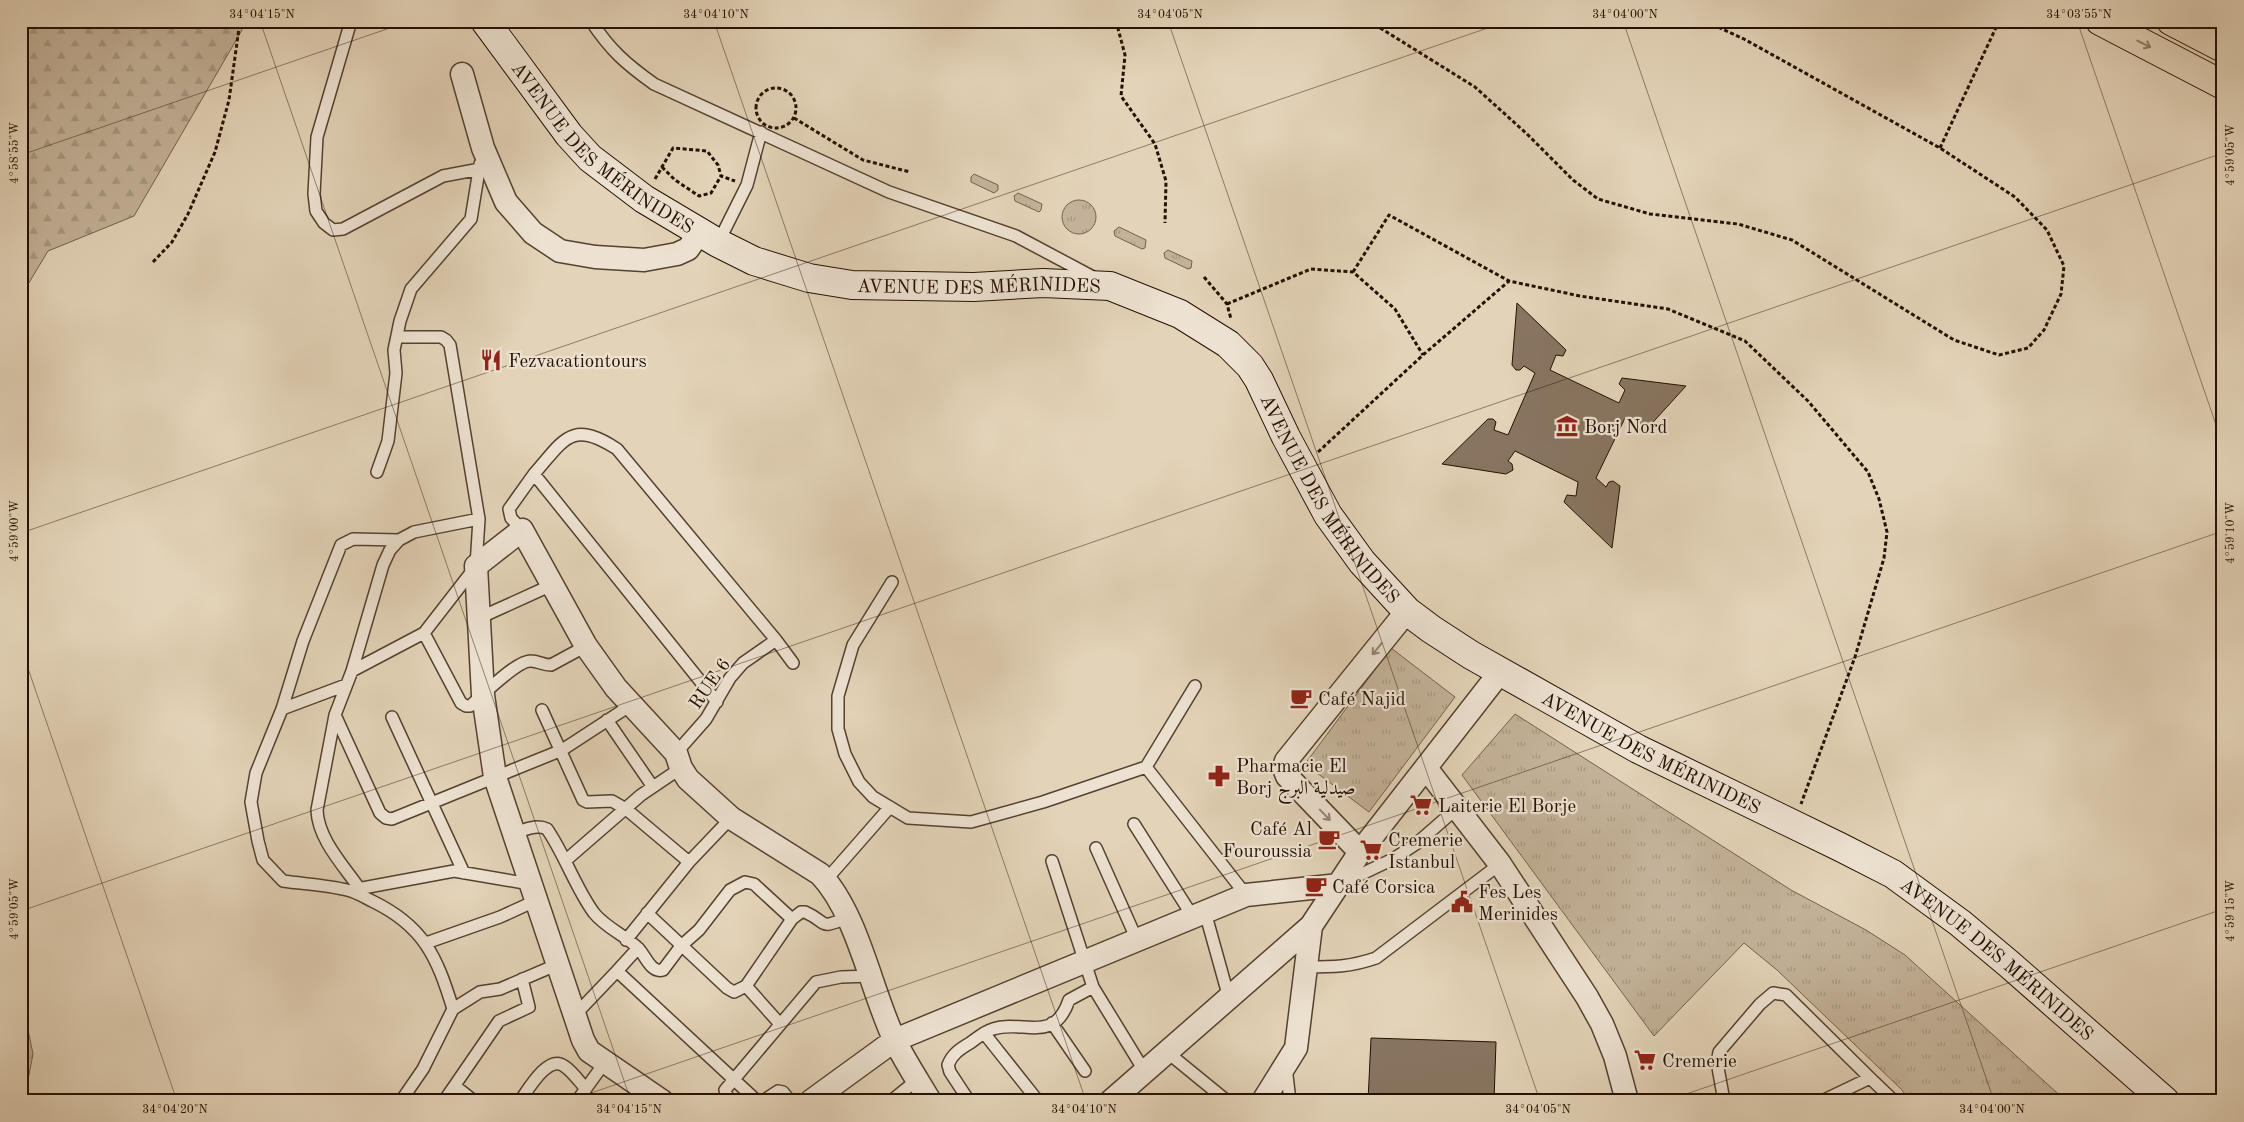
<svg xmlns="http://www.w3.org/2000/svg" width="2244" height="1122" viewBox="0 0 2244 1122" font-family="'Old Standard TT',Amiri,serif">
<defs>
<pattern id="grass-tufts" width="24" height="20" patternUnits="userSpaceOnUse" patternTransform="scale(1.25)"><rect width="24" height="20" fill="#c3b299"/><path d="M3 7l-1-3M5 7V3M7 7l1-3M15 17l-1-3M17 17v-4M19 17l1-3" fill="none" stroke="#a79882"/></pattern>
<pattern id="forest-firs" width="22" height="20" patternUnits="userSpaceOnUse" patternTransform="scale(1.25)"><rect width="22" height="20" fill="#c3b299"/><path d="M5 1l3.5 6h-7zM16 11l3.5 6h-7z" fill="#a79882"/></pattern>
</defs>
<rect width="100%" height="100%" fill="#e3d3b8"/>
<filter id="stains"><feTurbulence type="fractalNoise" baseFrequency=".004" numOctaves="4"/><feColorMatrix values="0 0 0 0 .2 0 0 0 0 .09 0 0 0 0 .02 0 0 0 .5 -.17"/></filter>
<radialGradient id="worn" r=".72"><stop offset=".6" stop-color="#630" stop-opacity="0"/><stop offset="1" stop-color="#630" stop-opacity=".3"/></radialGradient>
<!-- grass -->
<path fill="url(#grass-tufts)" stroke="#74614e" d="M974,174L998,185V190L994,193L971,182V177Z
M1018,193L1042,204L1041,210L1039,212L1015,201L1014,196Z
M1062 217a17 17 0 1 1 34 0a17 17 0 1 1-34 0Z
M1119,227L1146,240L1145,248L1142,249L1115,236L1114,231Z
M1168,250L1192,261L1191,268L1188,269L1165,258L1164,253Z
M1391,648L1455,697L1369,812L1305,764Z
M1515,714L1791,890L1866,930L1905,955L2066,1101H1910L1901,1089L1777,970L1744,943L1654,1036L1462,775Z"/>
<!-- forest -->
<path fill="url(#forest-firs)" stroke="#74614e" d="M21,21H242V30L134,216L48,251L21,296Z
M21,996L33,1054L24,1101H21Z"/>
<!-- building -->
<path fill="#887561" stroke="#251002" d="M1517,303L1566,350L1563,356L1556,355L1550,370L1619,403L1625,390L1619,384L1622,378L1686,386L1645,431H1638L1635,428V421L1625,418L1596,478L1606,487L1609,482L1613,481L1620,486L1612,548L1564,502L1567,495L1576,496L1578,482L1515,451L1508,461L1512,464L1513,470L1506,474L1442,464L1488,419H1493L1496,422L1494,430L1508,435L1535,373L1524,366L1520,370H1516L1512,365Z
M1371,1038L1496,1042L1494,1101H1368Z"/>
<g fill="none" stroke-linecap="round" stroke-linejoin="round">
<!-- service casing -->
<g stroke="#544130" stroke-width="14">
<path id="service" d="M351,21L317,137L314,194L316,211L324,223L333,230L343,229L443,176L480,169
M591,21C610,50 626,64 654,84L889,192L1016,236L1093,277
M718,243L747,185L761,132
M377,472L388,441L396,373L394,350L400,321L411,289L471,219L480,164
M522,530L511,518L509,509L534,474
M892,582L853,645L838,696V729L845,754L859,782L873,797L908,818L971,822L1043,802L1146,767L1195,686
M479,618L554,584
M424,633L461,703L466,706H470C482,696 517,660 531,661C538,661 543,665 551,665L586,646
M352,671L424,633L476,566L479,519L450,345L446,340L441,337H397
M717,702L534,474C564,440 571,419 617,449L776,640L793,663
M282,709L346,685
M542,710L583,800L587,802L612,801L626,809L689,862
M335,715L380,813L386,818L392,819L562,750L631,705
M392,717L464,873
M607,720L653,787
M676,753L706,719L730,678L743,663L776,640
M1146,767L1246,895
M1134,824L1193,917
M513,834C523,830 536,824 547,829C565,855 575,887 594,913C606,928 625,935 639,949C646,957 651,973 663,970L681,946L699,930L730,890L745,882L754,884L792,919
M1096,848L1137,940
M565,861L641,795L681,768
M1052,861L1093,987L1145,1072
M826,880L890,807
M1343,883L1393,859L1416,844L1456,809
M359,888C343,865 318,839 317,810L335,715L352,671L383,565L390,550L399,540
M352,890L454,871L530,884
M1205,912L1229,998
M647,913L727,988L734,992L746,986L792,919L801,912H805C830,923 816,930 847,918
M626,940L689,862L731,818
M426,943L500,917L535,901
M638,948L617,971L757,1101
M1306,967C1333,967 1350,967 1376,958L1500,864
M746,986L780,1024
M453,1009L480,992L500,989L556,965
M574,1016L617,971
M1052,1023L1085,1071
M984,1033L1038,1101
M1167,1052L1227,1101
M1286,1067L1290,1101
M455,1086L474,1101
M401,1101L423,1069L453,1009C437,957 424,926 372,901C364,897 356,892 347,890C327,885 304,884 283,881L263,860L258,841L251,802L256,773L282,709L303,641L341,545L353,539L399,540L414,532L479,519
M444,1101L499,1021L529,1007L522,979
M520,1101C528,1090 548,1054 564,1066C572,1071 579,1081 586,1089
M577,1101L605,1062
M729,1101L725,1090L816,982L841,977L871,976
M763,1101L778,1091L783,1092L790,1101
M891,1101L917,1080
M969,1101L950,1072L948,1065C952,1054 960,1049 970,1043C977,1038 985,1031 993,1029C1023,1019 1054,1045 1069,1000L1093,987
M1724,1101L1717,1062L1719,1052L1760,1004L1773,993L1786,995L1870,1078
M1822,1101L1870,1078L1894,1101"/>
</g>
<!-- minor casing -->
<g stroke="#544130" stroke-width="25">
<path id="minor" d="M462,74L483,148L506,202L533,233L560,251L595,257L644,260L677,254L688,249L700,232
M1426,768L1500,864L1587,997L1602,1024L1615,1056L1627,1101
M1360,852L1287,776L1284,768L1286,761L1407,611
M662,1101L589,1051L583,1040L495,777L483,695L476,566L522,530L586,646L616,688L676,753L681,768L688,779L731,818L820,874C858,914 871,991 895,1041C905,1061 918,1081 930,1101
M811,1101L895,1040L1246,895L1339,885
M1111,1101L1311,926L1360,852L1501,671
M1263,1101L1296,1048L1311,926"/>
</g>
<!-- secondary casing -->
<g stroke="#251002" stroke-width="30">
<g id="secondary">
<path id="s1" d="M485,21L569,135L590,158L644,199L718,243L754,261L809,278L852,285L974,287L1043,283L1110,286L1180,314L1228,344L1250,366L1259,380L1286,437L1328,515L1362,562L1407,611L1431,629L1471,655L1638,749L1840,847L1893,874L1960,923L2009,964L2165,1101"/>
</g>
</g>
<!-- primary casing -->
<g stroke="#251002" stroke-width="30">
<path id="primary" d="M2100,21L2223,85
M2171,21L2223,48"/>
</g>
<!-- path -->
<path stroke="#251002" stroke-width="3" stroke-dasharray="4 2.5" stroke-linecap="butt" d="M1116,21L1125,55L1121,96L1155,144L1166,181L1165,223
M1369,21L1475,87L1527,134L1573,180L1598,199L1650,214L1738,224L1792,240L1954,340L1999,355L2028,348L2044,330L2061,294L2064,266L2047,230L2015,197L1940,148L1744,39L1705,21
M756 108a20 20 0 1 1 40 0a20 20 0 1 1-40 0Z
M794,118L863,160L910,172
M1940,148L1999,21
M662,167L675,180L699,196L711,193L721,176
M655,179L673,148L707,151L718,165L721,176L735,181
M153,262L172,242L188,214L215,152L229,100L240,21
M1353,272L1389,215L1509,281L1580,296L1668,309L1745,341L1808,401L1868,472L1879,499L1887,532L1884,558L1855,657L1801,804
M1204,277L1227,304L1231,319
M1227,304L1311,269L1353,272L1395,309L1423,355
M1318,452L1423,355L1509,281"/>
<!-- service -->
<use href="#service" stroke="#ede2d1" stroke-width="11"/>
<!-- minor -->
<use href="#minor" stroke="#ede2d1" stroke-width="22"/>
<!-- secondary -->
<use href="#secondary" stroke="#ede2d1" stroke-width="28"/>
<!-- primary -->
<use href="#primary" stroke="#e3d3b8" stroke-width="28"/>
</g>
<!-- one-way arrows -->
<defs><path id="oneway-shaft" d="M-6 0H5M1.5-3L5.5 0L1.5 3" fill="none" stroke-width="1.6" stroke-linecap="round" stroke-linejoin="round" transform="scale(1.25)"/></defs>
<use stroke="#8e7b66" href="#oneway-shaft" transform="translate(2144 44) rotate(27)"/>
<g stroke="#938474">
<use href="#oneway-shaft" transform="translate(1377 649) rotate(129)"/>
<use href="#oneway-shaft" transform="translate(1325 815) rotate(46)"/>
</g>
<!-- ticks -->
<path fill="none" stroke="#251002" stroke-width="1" stroke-opacity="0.45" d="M260,21L631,1101M714,21L1086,1101M1168,21L1540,1101M1623,21L1994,1101M2077,21L2223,445M21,155L410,21M21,533L1508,21M21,648L177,1101M21,911L2223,153M568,1101L2223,531M1666,1101L2223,909"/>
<!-- icons -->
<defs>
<g id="restaurant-bare" transform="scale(1.725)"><path d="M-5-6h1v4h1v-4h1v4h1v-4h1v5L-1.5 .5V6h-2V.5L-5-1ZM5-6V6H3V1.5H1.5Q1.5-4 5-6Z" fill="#8f2418" stroke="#ede2d1" stroke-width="2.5" paint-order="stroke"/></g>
<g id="museum-bare" transform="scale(1.725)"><path d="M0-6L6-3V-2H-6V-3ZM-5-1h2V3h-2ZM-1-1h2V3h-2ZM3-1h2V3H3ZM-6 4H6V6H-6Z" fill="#8f2418" stroke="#ede2d1" stroke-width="2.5" paint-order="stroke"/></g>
<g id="cafe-bare" transform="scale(1.725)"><path d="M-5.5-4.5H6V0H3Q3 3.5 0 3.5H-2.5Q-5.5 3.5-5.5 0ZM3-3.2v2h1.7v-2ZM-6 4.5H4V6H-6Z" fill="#8f2418" stroke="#ede2d1" stroke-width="2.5" paint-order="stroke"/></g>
<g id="pharmacy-bare" transform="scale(1.725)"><path d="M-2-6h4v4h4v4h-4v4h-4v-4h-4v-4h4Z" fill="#8f2418" stroke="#ede2d1" stroke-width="2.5" paint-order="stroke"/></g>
<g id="supermarket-bare" transform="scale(1.725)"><path d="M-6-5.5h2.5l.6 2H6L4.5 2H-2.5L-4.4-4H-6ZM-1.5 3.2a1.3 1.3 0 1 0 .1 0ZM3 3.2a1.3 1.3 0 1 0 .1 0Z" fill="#8f2418" stroke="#ede2d1" stroke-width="2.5" paint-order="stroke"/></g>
<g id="civic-bare" transform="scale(1.725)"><path d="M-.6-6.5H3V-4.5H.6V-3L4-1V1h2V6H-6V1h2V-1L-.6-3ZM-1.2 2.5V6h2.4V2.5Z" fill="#8f2418" stroke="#ede2d1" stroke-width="2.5" paint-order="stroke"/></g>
</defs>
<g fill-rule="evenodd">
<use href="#restaurant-bare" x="491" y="360"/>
<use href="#museum-bare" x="1567" y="426"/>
<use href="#cafe-bare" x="1301" y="698"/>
<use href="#pharmacy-bare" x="1219" y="776"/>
<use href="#supermarket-bare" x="1421" y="805"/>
<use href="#cafe-bare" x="1329" y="839"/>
<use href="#supermarket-bare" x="1371" y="850"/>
<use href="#cafe-bare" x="1316" y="886"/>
<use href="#civic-bare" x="1462" y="902"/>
<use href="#supermarket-bare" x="1645" y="1060"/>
</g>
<g text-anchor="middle" stroke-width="4.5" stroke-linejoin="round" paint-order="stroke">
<!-- street labels -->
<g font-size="19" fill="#251002" stroke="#ede2d1">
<text dy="7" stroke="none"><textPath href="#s1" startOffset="175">AVENUE DES MÉRINIDES</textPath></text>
<text dy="7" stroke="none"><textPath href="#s1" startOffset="595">AVENUE DES MÉRINIDES</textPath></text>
<text dy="7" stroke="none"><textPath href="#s1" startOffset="1045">AVENUE DES MÉRINIDES</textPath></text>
<text transform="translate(709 683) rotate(-55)" y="7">RUE 6</text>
<text dy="7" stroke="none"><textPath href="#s1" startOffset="1465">AVENUE DES MÉRINIDES</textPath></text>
<text dy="7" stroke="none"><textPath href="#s1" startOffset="1870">AVENUE DES MÉRINIDES</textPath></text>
</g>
<!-- poi labels -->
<g font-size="19" fill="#251002" stroke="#ede2d1" text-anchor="start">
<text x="508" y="367">Fezvacationtours</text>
<text x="1584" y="433">Borj Nord</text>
<text x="1318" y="705">Café Najid</text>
<text x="1236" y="772">Pharmacie El<tspan x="1236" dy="22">Borj صيدلية البرج</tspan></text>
<text x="1438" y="812">Laiterie El Borje</text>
<text x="1312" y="835" text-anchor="end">Café Al<tspan x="1312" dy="22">Fouroussia</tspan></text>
<text x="1388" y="846">Cremerie<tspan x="1388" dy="22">Istanbul</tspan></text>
<text x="1332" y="893">Café Corsica</text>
<text x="1478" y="898">Fes Les<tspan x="1478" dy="22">Merinides</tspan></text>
<text x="1662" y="1067">Cremerie</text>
</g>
</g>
<!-- margin -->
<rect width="2244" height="1122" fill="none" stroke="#e3d3b8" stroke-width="55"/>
<rect x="28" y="28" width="2188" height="1066" fill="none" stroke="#251002" stroke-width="2"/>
<g font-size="12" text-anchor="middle" fill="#251002">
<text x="262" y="18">34°04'15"N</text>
<text x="716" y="18">34°04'10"N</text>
<text x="1170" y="18">34°04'05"N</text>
<text x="1625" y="18">34°04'00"N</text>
<text x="2079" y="18">34°03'55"N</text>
<text transform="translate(14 153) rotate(-90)" y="4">4°58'55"W</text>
<text transform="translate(2230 155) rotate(-90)" y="4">4°59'05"W</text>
<text transform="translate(14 531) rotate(-90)" y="4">4°59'00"W</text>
<text transform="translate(2230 533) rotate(-90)" y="4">4°59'10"W</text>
<text transform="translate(14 909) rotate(-90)" y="4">4°59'05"W</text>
<text transform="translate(2230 911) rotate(-90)" y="4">4°59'15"W</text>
<text x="175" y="1113">34°04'20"N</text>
<text x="629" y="1113">34°04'15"N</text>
<text x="1084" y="1113">34°04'10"N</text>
<text x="1538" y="1113">34°04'05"N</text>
<text x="1992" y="1113">34°04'00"N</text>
</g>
<rect width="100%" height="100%" filter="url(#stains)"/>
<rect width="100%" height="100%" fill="url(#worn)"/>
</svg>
